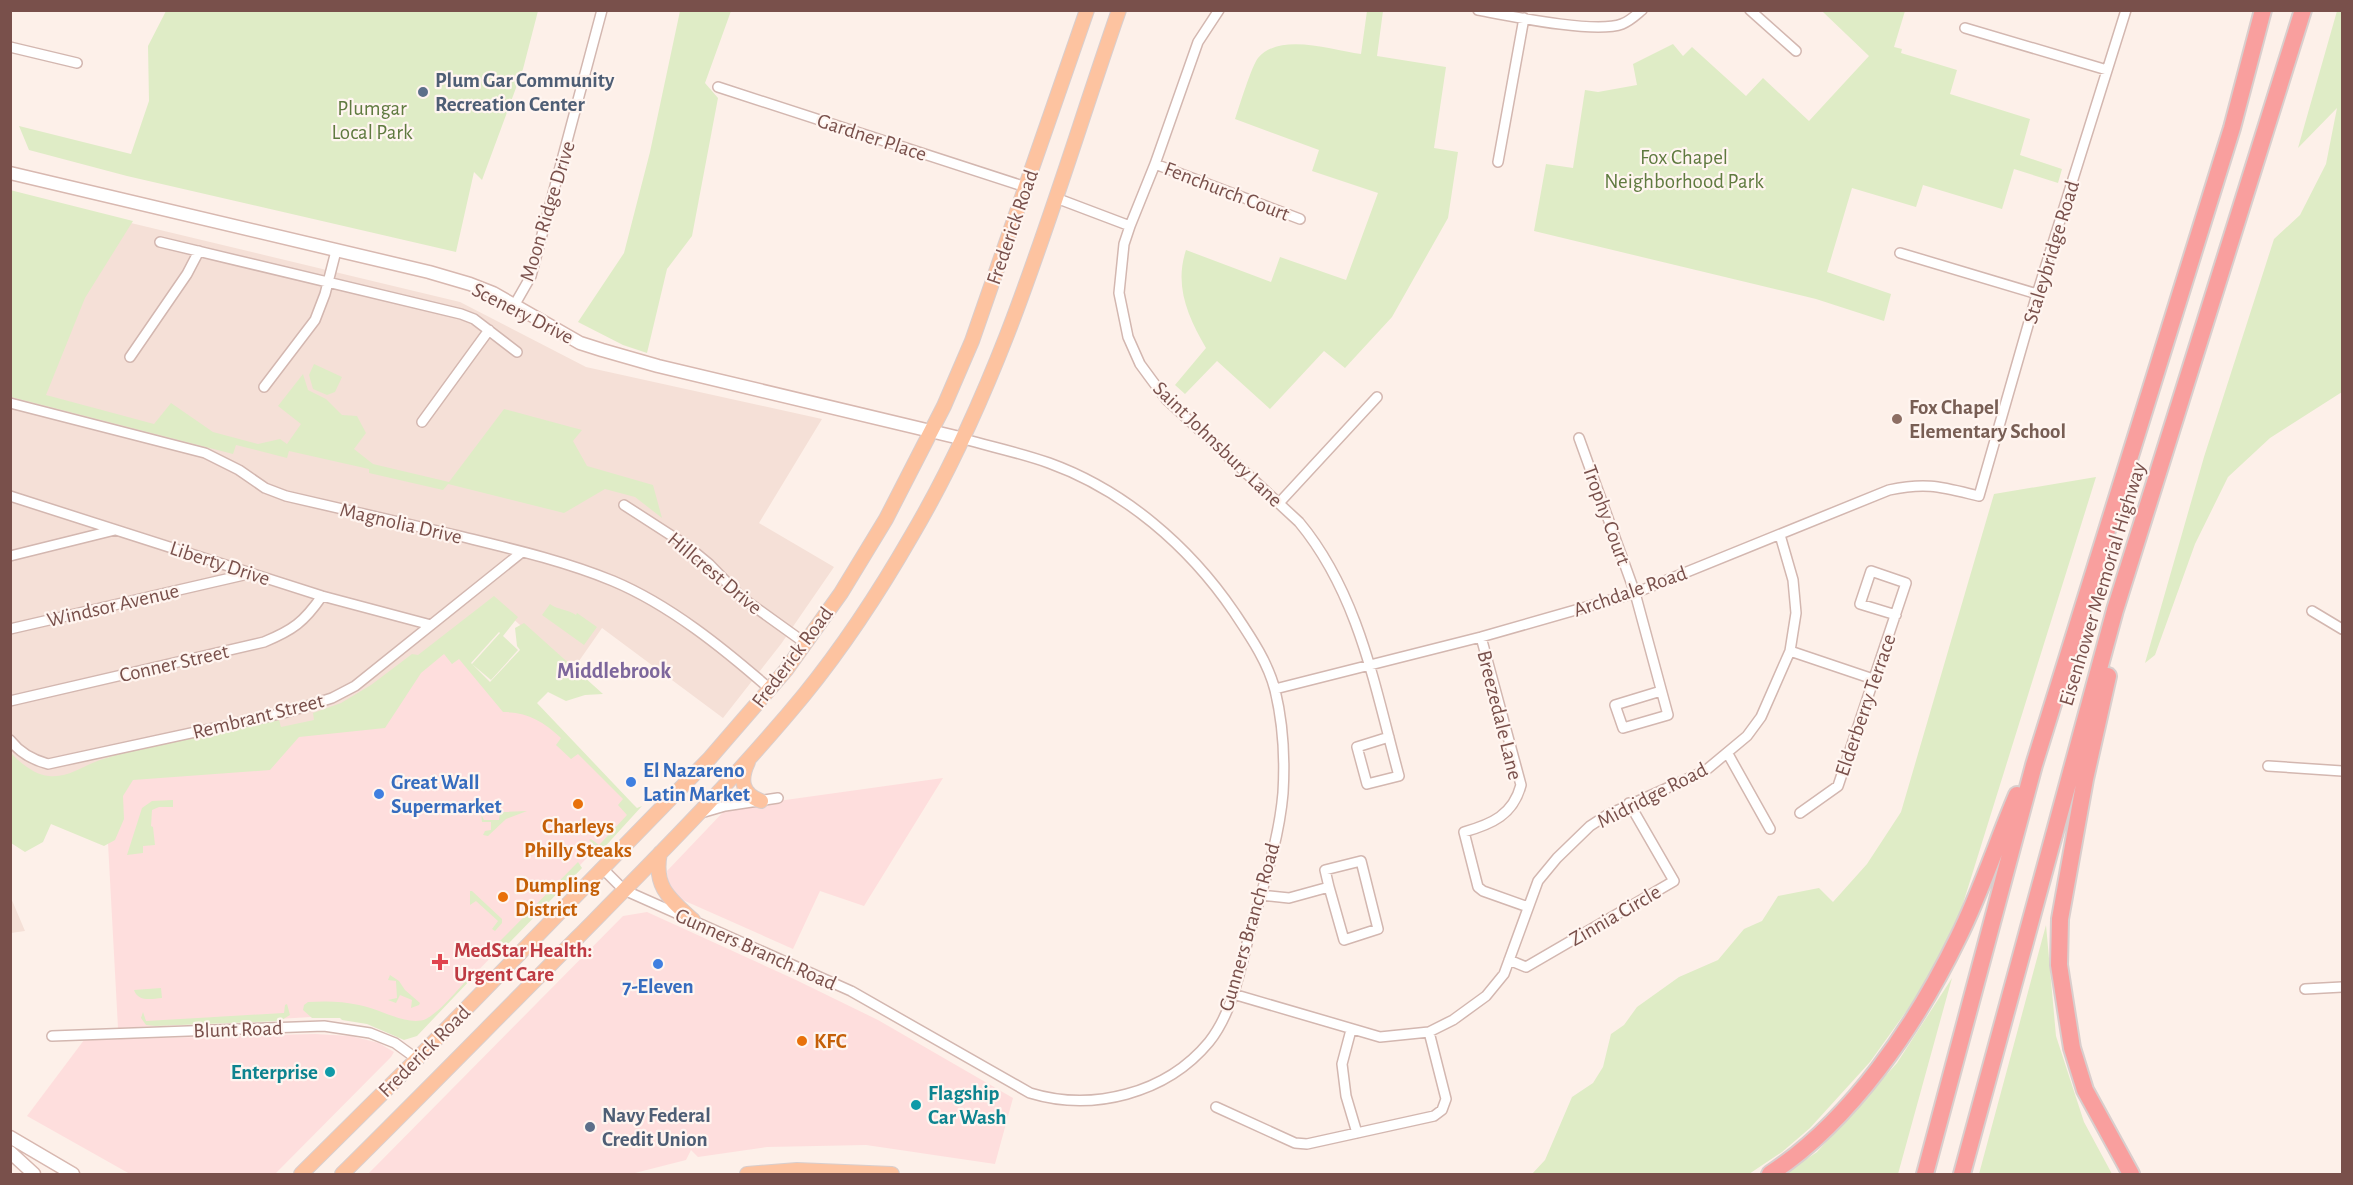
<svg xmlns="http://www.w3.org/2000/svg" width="2353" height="1185" viewBox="0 0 2353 1185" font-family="'Alegreya Sans',sans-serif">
<rect width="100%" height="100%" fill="#fdf0e9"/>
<!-- residential -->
<path fill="#f5e0d7" d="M10,194L460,302L586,367L822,419L759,523L834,567L781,644L723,718L602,628L572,671L493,601L395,678L315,723L53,786L11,775Z
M11,898L25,931L11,933Z"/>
<!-- commercial -->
<path fill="#fededd" d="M447,644L500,707L526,703L635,808L416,1035L340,1017H312L118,1028L104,769L362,718Z
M943,778L864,906L820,891L793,949L676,897L669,890L667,871L727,808Z
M647,912L794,979L878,1020L1013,1098L995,1164L866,1145L767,1147L698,1157L691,1150L686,1160L631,1174H368L623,916Z
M315,1034L351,1036L379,1043L394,1052L391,1057L275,1174H130L27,1116L84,1040Z"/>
<!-- green -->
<path fill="#dfecc6" d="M166,11H538L523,69L482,180L474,172L456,252L127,176L29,150L19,126L131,154L149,101L148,46Z
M680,11H731L705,83L718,98L692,236L667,269L647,353L623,345L578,322L624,253L650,152Z
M1367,11H1383L1377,56L1446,67L1434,148L1458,152L1448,218L1392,317L1345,368L1324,351L1270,409L1217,361L1185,394L1175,385L1206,348C1188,317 1174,286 1186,250L1271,282L1280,257L1346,280L1378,193L1312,171L1319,150L1235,119C1239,107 1252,65 1258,58C1280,32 1332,50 1361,54Z
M1824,11H1905L1894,47L1902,49L1901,53L1957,70L1950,94L2030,119L2020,155L2062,169L2058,183L2014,169L2002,209L1923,185L1916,207L1852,188L1827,272L1891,294L1884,321L1816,299L1534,231L1546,164L1573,168L1585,90L1598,92L1637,85L1633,64L1673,44L1683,56L1692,47L1746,96L1763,78L1809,121L1869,56L1823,12Z
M2337,11H2342V392L2270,438L2228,477L2195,544L2155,655L2145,663L2204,457L2274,239L2300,215L2326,164L2337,108L2298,148Z
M10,190L133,221L85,298L46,395L154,424L171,403L213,432L258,444L280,439L287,444L301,424L278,406L303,374L308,390L326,399L342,415L357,416L366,433L354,449L373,464L449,482L504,409L582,430L573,441L587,466L653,485L662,518L635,497L605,489L564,513L448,484L443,490L369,473V469L289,451L287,458L236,445L233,454L11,397Z
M314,364L342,377L335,392L327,395L313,389L309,375Z
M2096,477L1961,910L1923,988L1870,1062L1810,1128L1782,1152L1749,1174H1532L1545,1160L1572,1097L1593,1083L1603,1067L1611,1034L1624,1025L1637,1007L1679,977L1718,960L1744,929L1762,921L1778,896L1819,888L1833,902L1867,864L1901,812L1994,494Z
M494,596L518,617L503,636L518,650L491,680L472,664L500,633L502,635L499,632L471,663L490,682L520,650L517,646L515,628L524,623L603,694L585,695L566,701L548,692L537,703L632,803L637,808L642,806L601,851L589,840L591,839L599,845L627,815L618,805L623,799L578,754L571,759L556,745L561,738C543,721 527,712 503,712L459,659L452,664L444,654L421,673L385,728L299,737L270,770L133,780L123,796L124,819L115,840L104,846L51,824L43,842L25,852L11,843V753C20,763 35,775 49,776C69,778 82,766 100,760C158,742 220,733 279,720L281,727L314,720L313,713L341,703L371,685L412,654L418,655Z
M550,604C558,610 567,609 576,615L577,613L597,627L584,645L542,615Z
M173,800V807H159L152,810L151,826L153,827L155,845L143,846V853L127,855L142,808L152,801Z
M527,811L506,819L488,836L483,835L485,831L491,830V822H482L481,814L484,820H499L500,812Z
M578,862L582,868L509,943L497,949V946L501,940Z
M470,891H472L502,919V923L495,931L492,929L498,921L476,901L470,905Z
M2046,925L2056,1036L2084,1122L2112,1174H1979Z
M472,974L473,977L417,1036L404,1040L367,1024L342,1020L340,1018H312L303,1010L304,1005L308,1002C325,1001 342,1001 359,1005C378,1008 408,1027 426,1019C441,1011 460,987 472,974Z
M390,975L399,981L405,990L420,1003L419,1005L411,1008L412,1000L400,995L396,1003L388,1000L397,998L396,981L388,980Z
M1952,978L1898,1174H1784L1817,1152L1897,1063Z
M161,988L162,998C151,999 138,1002 134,990Z
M287,1004L290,1015L280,1021L155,1026L146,1025L141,1018L143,1012L146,1021L284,1013L285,1005Z"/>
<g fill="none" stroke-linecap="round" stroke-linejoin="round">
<!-- street casing -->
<g stroke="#d3b7b0" stroke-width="12">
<path id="street" d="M1219,10L1198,42L1155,164L1130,226L1124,244L1119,293L1128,337L1140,364L1151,379L1166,399L1299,522C1359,594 1375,688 1399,776L1367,784L1357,747L1389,737
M1478,10C1510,16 1595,34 1622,24C1630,21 1636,15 1642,10
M1750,10L1796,51
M1965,28L2107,70
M10,47L77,63
M718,87L1026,187
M1498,162L1524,18
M1155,164L1300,219
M1056,198L1130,226
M160,242L461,314L474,319L517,352
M1900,253L2037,294
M515,304L531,276L602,10
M130,357L187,274L199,251
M264,387L315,320L325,294L336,251
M10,403L205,453L239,470L265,488L286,496C343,509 399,522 455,535C508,548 562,560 613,581C670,605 723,648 770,689
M422,422L489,330
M1579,438L1635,593L1668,715L1623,728L1615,705L1661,691
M10,496L322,596L431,625
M1279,503L1377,397
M624,505L686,545L709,564L741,597L805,643
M10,556L115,530
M2312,611L2342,629
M10,629L248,574
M1481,637L1521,785C1513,815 1492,824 1464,832L1478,887L1483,891L1528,907
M1790,651L1873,679
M1275,689L1481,637L1635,593L1889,490C1927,482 1941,487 1979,496L2037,294L2126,10
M10,701L264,642C293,630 304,622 322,596
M10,740C20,753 33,760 48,764L288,712L332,698L355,686L522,552
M1728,754L1770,829
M2268,766L2342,771
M701,813L725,806L778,798
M1800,813L1838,786L1906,583L1871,571L1860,604L1896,615
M603,869L624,890L851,991L1030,1093C1092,1112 1166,1094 1209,1042C1233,1012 1240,969 1250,932C1263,887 1279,840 1283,793C1285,760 1283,723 1275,690C1268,662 1250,636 1234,612C1189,546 1124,490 1049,463C1021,453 992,447 964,439
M1261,895L1289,898L1329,887L1325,870L1361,861L1378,929L1344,940L1329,887
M1509,960L1526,967L1674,881L1629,803
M2305,989L2342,987
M1233,994L1380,1037L1429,1032L1453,1020L1486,996L1504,974L1538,881L1557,858L1590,826L1607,815L1705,771L1747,736L1761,717L1790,651L1796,613L1793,580L1780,535
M1351,1030L1342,1064L1346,1096L1357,1133
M52,1036L324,1026L370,1033L395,1043L417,1059
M1216,1107L1295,1143L1307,1144L1434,1116L1442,1110L1446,1099L1429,1032"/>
</g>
<!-- secondary casing -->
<g stroke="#d8b8b0" stroke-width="15">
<path id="secondary" d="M10,173L429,272L470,284L493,293L580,343L602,350L658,366L964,439
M10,1137L73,1174
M10,1152L34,1174"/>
</g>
<!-- primary casing -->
<g stroke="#d9cecd" stroke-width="16">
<path id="primary" d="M748,762C740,779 741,794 761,801
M660,853C653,887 670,899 693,920
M301,1174L417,1059L710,758L786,670L841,593L886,519L944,406L972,341L1087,10
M342,1174C422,1095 500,1015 579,936C656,858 734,780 804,695C843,647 881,589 912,535C1008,372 1057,188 1119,10
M747,1174L797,1170L892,1174"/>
</g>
<!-- highway casing -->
<g stroke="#d9cecd" stroke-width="20">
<path id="highway" d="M2108,676L2085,779L2060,919L2059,965L2072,1048L2085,1090L2131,1174
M1770,1174C1851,1121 1916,1025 1958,938C1981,892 1997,842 2017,795
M1925,1174L2034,765L2232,128L2263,10
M1962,1174L2115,610L2303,10"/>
</g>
<!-- street -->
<use href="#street" stroke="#fff" stroke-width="9"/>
<!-- secondary -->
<use href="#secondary" stroke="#fff" stroke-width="12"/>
<!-- primary -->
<use href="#primary" stroke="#fdc3a0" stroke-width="14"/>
<!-- highway -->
<use href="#highway" stroke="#f99f9e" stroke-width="16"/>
</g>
<!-- markers -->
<g fill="#5c6f8a" stroke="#fff5f0" stroke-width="2">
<circle cx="423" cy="92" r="6"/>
<circle cx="590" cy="1127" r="6"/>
</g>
<circle fill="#8d6e63" stroke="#fff5f0" stroke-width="2" cx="1897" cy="419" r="6"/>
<g fill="#3f7fe0" stroke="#fff5f0" stroke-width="2">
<circle cx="631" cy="782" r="6"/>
<circle cx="379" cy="794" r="6"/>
<circle cx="658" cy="964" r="6"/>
</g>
<g fill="#e8710a" stroke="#fff5f0" stroke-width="2">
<circle cx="578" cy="804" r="6"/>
<circle cx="503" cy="897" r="6"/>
<circle cx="802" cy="1041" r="6"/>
</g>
<path fill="#e0444e" stroke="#fff5f0" stroke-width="2" d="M437 953h6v6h6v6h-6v6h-6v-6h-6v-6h6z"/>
<g fill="#0f9aa8" stroke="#fff5f0" stroke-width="2">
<circle cx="330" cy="1072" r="6"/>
<circle cx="916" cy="1105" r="6"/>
</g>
<g text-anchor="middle" stroke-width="4.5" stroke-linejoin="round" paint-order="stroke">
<!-- service labels -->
<g font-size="21" font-weight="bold" fill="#4e5e75" stroke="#fff5f0" text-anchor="start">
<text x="435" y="87">Plum Gar Community<tspan x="435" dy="24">Recreation Center</tspan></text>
<text x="602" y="1122">Navy Federal<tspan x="602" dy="24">Credit Union</tspan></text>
</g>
<!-- park labels -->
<g font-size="21" fill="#5f7a3f" stroke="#fff5f0">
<text x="372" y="115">Plumgar<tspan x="372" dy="24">Local Park</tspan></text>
<text x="1684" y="164">Fox Chapel<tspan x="1684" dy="24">Neighborhood Park</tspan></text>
</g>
<!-- street labels -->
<g font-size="21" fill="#79504b" stroke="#fff5f0">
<text transform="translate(872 137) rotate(18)" y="7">Gardner Place</text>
<text transform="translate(1227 191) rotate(21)" y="7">Fenchurch Court</text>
<text transform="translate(547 211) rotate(-73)" y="7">Moon Ridge Drive</text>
<text transform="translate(1012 227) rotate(-71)" y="7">Frederick Road</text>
<text transform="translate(2051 252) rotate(-73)" y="7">Staleybridge Road</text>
<text transform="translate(523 313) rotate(27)" y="7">Scenery Drive</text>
<text transform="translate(1218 444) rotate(44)" y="7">Saint Johnsbury Lane</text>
<text transform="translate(1607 515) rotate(70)" y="7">Trophy Court</text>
<text transform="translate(401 523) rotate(13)" y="7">Magnolia Drive</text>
<text transform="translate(220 563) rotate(18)" y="7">Liberty Drive</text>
<text transform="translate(715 573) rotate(40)" y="7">Hillcrest Drive</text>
<text transform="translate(2102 584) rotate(-73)" y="7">Eisenhower Memorial Highway</text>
<text transform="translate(1630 591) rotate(-19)" y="7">Archdale Road</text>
<text transform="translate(113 605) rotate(-13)" y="7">Windsor Avenue</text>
<text transform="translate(792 657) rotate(-53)" y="7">Frederick Road</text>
<text transform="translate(174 663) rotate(-13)" y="7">Conner Street</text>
<text transform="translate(1865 705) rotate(-71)" y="7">Elderberry Terrace</text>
<text transform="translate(1500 715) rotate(76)" y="7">Breezedale Lane</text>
<text transform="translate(258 716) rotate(-14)" y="7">Rembrant Street</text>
<text transform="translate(1652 795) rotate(-27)" y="7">Midridge Road</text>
<text transform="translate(1615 915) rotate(-30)" y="7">Zinnia Circle</text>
<text transform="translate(1249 927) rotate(-74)" y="7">Gunners Branch Road</text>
<text transform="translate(756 949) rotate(24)" y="7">Gunners Branch Road</text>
<text transform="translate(238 1029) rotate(-2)" y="7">Blunt Road</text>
<text transform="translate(424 1051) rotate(-45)" y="7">Frederick Road</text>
</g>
<!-- education labels -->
<g font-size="21" font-weight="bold" fill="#785e54" stroke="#fff5f0" text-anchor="start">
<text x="1909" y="414">Fox Chapel<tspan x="1909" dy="24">Elementary School</tspan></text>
</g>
<!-- shop labels -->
<g font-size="21" font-weight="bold" fill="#366cbe" stroke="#fff5f0" text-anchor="start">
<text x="643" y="777">El Nazareno<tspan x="643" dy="24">Latin Market</tspan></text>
<text x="391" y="789">Great Wall<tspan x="391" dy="24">Supermarket</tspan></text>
<text x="658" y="993" text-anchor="middle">7-Eleven</text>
</g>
<!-- food labels -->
<g font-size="21" font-weight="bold" fill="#c56008" stroke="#fff5f0" text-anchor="start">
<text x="578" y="833" text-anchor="middle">Charleys<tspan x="578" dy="24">Philly Steaks</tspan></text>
<text x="515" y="892">Dumpling<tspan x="515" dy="24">District</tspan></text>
<text x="814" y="1048">KFC</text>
</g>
<!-- health labels -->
<g font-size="21" font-weight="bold" fill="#be3a42" stroke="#fff5f0" text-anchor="start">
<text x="454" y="957">MedStar Health:<tspan x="454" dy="24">Urgent Care</tspan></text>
</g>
<!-- culture labels -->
<g font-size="21" font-weight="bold" fill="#0d838f" stroke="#fff5f0" text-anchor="end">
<text x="318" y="1079">Enterprise</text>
<text x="928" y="1100" text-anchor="start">Flagship<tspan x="928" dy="24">Car Wash</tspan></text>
</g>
<!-- neighbourhood labels -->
<g font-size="22" font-weight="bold" fill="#7d679c" stroke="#fff5f0">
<text x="614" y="678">Middlebrook</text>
</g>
</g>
<!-- border -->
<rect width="2353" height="1185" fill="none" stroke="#79504b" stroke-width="24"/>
</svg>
